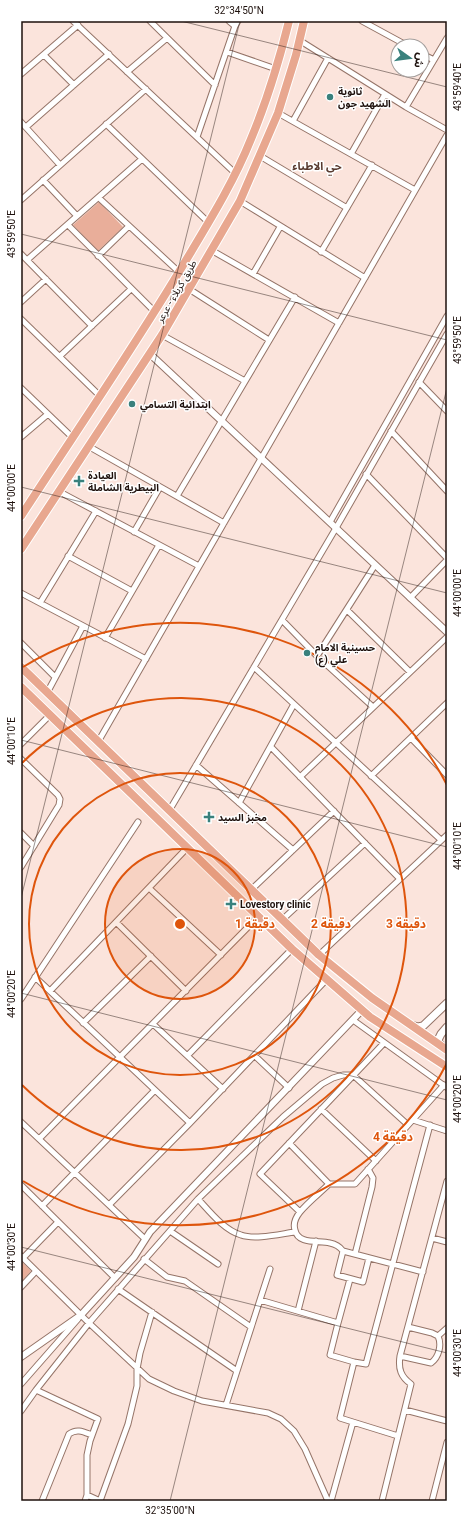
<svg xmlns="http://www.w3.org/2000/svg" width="468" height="1522" viewBox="0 0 468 1522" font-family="Roboto,'Noto Sans Arabic',sans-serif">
<rect width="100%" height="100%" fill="#fbe4dc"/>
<!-- green -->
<path fill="#e9ae9a" d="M99,202L123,227L98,251L73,225Z
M21,1261L31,1271L21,1282Z"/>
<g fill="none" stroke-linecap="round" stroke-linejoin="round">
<!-- minor casing -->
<g stroke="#957468" stroke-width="7">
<path id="minor" d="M73,21L236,174
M150,21L215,85
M229,21L235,26
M362,21L408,46
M299,40L406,107L447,130
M227,52L276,69
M422,54L434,60
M44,55L74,85
M127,72L167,38
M21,74L78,25
M406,107L447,38
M278,113L415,190
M293,121L328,58
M21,122L60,165
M106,124L209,223
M26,127L109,54
M197,137L235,26L238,21
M351,154L385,94
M260,156L347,208
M43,180L77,216
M99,198L179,272
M21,200L146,89
M240,201L365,278
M68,225L155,312
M211,250L339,323
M321,252L372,165
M21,254L92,326
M98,256L129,226
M27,260L142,159
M253,274L280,227
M189,289L269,340
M21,302L46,279
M21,319L100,396
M162,335L245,381
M60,356L131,289
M419,382L447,411
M21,388L73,438
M391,431L447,491
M21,437L48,414
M88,446L224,523
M366,474L447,558
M58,491L199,566
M177,496L295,297
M330,522L447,316
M134,532L160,487
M68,556L132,591
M21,593L146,659
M410,598L447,560
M40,603L96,511
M347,610L410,672
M282,620L317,656L373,707
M105,638L159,545
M21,643L55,677
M317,656L375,565
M254,667L441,840
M47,693L83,626
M411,738L447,775
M98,742L447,135
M21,744L50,715
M271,747L400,879
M21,759L58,795L60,799L59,805L21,867
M196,765L293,850
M371,776L447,703
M300,777L447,637
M239,803L294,704
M169,811L336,528L447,334
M21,833L34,846
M149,888L221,955
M252,889L334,811
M283,919L365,843
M116,922L186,991
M319,955L447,835
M35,977L190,1123
M50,991L187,848
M21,999L138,822
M353,1020L446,1087
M83,1023L151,956
M153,1024L223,1089
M188,1055L292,949
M255,1056L289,1088
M321,1109L376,1161
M413,1120L447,1131
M21,1122L145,1239
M39,1139L258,917
M289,1143L329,1184
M21,1185L115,1278
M198,1199C210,1212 224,1230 241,1235C255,1240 280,1234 295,1232
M109,1205L190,1123L326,980
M42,1206L155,1090
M300,1212L260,1174L384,1043
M170,1231L218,1264
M432,1238L447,1242
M343,1251C340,1247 335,1244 330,1243C319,1240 298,1245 295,1230C293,1224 296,1217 300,1212C308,1202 320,1193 329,1184H355L444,1085
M355,1254L372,1187L373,1178L368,1169
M21,1256L89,1323L149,1379L174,1391L202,1401L268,1413L281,1419L294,1431L305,1449L328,1501
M23,1258L58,1222
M369,1258L363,1282L337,1275L343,1251L423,1272
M144,1259L167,1277L185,1281L251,1327
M21,1287L36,1271
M118,1289L237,1371
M260,1300L338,1323L330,1355L354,1362L340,1418L398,1436
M298,1311L316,1241
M338,1323L350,1279
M438,1336L447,1328
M400,1356L431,1363C439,1357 442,1345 438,1336L432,1333L408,1327
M354,1362L366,1364L430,1125
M21,1384L78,1319
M36,1390L98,1419L90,1441L87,1455V1495L85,1501
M226,1405L270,1269
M405,1410L447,1421
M21,1411L36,1390L89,1323L198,1199L283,1117L322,1084L333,1078L343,1075H353L408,1125
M87,1495L100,1501
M42,1501L69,1434C77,1428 84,1432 92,1435
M100,1501L128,1424L137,1386V1369L140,1353L152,1312
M331,1501L353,1422
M382,1501L411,1384C401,1377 398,1369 400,1356L447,1181
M432,1501L447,1442"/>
</g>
<!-- tertiary casing -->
<g stroke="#957468" stroke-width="8">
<path id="tertiary" d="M150,354L447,632
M21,1357L81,1315L134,1257L150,1232L362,1010"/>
</g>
<!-- secondary casing -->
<g stroke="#957468" stroke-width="9">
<path id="secondary" d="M411,1025L418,1027L423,1026L447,1003
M442,1046L439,1043L438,1040L441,1034L447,1027"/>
</g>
<!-- primary casing -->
<g stroke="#fff" stroke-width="10">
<path id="primary" d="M21,516C75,433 131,352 182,267C207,225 233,184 251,139C267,101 279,61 289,21
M21,549L162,335L240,201L278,113L296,55L304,21
M21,667L319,955L372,998L447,1050
M21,687L292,949L370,1017L447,1067"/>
</g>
<!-- minor -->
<use href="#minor" stroke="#fff" stroke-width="5"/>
<!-- tertiary -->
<use href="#tertiary" stroke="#fff" stroke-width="6"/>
<!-- secondary -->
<use href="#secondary" stroke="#fff" stroke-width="7"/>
<!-- primary -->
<use href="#primary" stroke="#e8a78f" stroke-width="8"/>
</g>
<!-- ticks -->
<path fill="none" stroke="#1e110d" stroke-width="1" stroke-opacity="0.45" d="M181,21L447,87M21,234L447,340M21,487L447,593M21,740L447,847M21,898L240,21M21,993L447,1100M21,1247L447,1353M21,1500L26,1501M170,1501L447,388"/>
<!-- distance rings -->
<circle cx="180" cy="924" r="75" fill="#de550c" fill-opacity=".12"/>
<g fill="none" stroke="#de550c" stroke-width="2">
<circle cx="180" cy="924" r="75"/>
<circle cx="180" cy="924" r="151"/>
<path d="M22 763A226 226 0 1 1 22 1085"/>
<path d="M447 1063A301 301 0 0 1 23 1181M23 667A301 301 0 0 1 447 785"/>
</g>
<!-- markers -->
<g fill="#39817d" stroke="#fff" stroke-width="1.5">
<circle cx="330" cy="97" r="4"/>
<circle cx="132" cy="404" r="4"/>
<path d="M77 475h4v4h4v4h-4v4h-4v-4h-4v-4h4z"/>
<circle cx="307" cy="653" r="4"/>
<path d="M207 811h4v4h4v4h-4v4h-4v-4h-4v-4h4z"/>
<path d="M229 898h4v4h4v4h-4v4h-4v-4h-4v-4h4z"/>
</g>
<g text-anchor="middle" stroke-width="3" stroke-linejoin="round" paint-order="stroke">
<!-- poi labels -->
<g font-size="10" font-weight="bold" fill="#1e110d" stroke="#fff" text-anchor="start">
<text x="338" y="95">ثانوية<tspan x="338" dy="12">الشهيد جون</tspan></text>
<text x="140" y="408">ابتدائية التسامي</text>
<text x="88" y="479">العيادة<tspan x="88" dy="12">البيطرية الشاملة</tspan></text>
<text x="315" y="651">حسينية الامام<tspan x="315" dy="12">علي (ع)</tspan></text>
<text x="218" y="821">مخبز السيد</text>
<text x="240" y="908">Lovestory clinic</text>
</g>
<!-- street labels -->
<g font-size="10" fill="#1e110d" stroke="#fff">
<text transform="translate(176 291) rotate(-60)" y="4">طريق كربلاء - عرعر</text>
</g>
<!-- neighbourhood labels -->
<g font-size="11" font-weight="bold" fill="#583a2f" stroke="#fff">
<text x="317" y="170">حي الاطباء</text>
</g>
</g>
<circle cx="180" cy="924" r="6" fill="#de550c" stroke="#fff" stroke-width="2"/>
<g font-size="12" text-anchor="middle" font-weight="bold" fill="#de550c" stroke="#fff" stroke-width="3" stroke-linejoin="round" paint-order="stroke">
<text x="255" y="928">1 دقيقة</text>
<text x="331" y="928">2 دقيقة</text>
<text x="406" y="928">3 دقيقة</text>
<text x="393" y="1141">4 دقيقة</text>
</g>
<!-- border -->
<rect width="468" height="1522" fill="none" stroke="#ffffff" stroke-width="44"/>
<!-- north arrow -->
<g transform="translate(410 58) rotate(104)"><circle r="19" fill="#ffffff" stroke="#a5a09e"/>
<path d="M0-3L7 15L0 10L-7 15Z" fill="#39817d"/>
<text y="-6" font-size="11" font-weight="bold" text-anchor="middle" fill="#1e110d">ش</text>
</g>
<rect x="22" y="22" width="424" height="1478" fill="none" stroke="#1e110d" stroke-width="1.5"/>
<g font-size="10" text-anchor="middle" fill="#1e110d">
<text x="239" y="14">32°34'50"N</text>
<text transform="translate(457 87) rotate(-90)" y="4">43°59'40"E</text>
<text transform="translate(11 234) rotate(-90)" y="4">43°59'50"E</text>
<text transform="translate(457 340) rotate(-90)" y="4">43°59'50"E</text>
<text transform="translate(11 488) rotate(-90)" y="4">44°00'00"E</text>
<text transform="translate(457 593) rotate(-90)" y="4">44°00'00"E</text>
<text transform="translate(11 741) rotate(-90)" y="4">44°00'10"E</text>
<text transform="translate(457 846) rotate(-90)" y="4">44°00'10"E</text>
<text transform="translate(11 994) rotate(-90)" y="4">44°00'20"E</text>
<text transform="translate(457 1099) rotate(-90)" y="4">44°00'20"E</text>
<text transform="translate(11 1247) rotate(-90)" y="4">44°00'30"E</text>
<text transform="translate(457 1353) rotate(-90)" y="4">44°00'30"E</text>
<text x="170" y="1514">32°35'00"N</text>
</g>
</svg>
